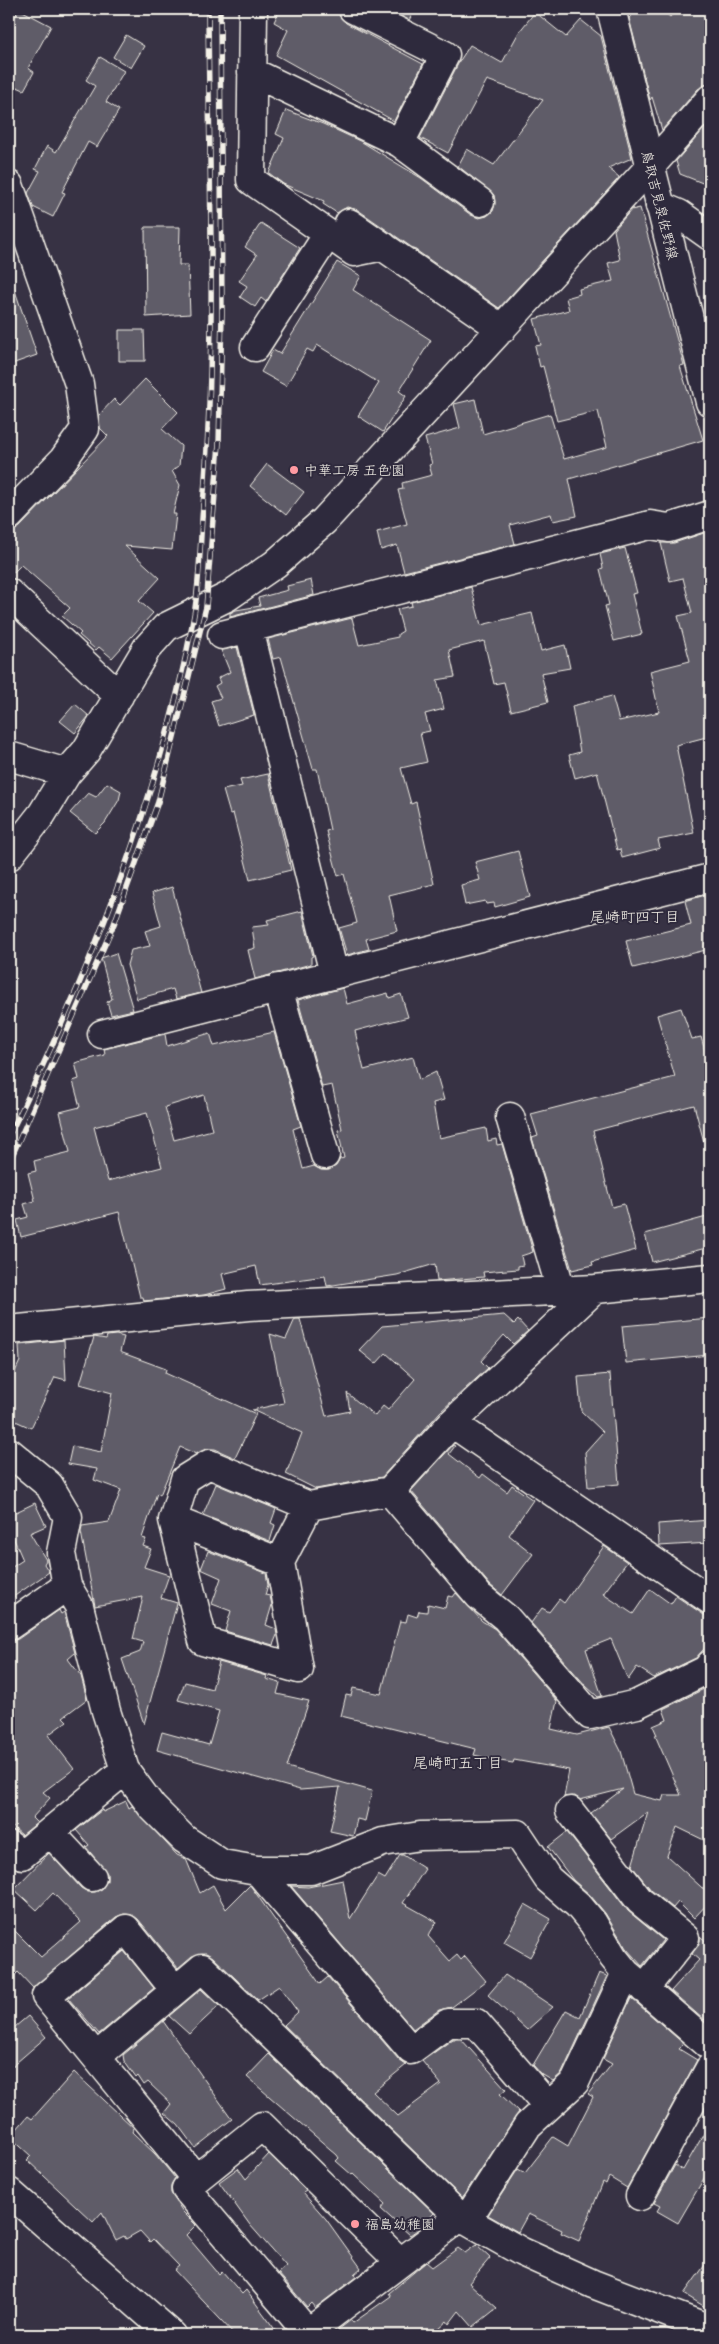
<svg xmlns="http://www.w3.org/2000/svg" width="719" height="2344" viewBox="0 0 719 2344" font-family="Pangolin,'Klee One',sans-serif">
<rect width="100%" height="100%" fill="#373244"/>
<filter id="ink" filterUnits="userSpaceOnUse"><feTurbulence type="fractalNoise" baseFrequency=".02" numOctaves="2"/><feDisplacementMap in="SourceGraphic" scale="10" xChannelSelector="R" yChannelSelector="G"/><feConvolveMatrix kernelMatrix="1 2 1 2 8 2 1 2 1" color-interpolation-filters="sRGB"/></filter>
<g filter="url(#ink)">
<!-- building -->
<path fill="#5f5c67" stroke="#f4f1e8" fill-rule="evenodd" d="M19,9L51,26L28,68L34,72L24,90L17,87L9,102V27Z
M280,9H338L340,17L346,23L423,64L394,121L276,55L288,30L274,22Z
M387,9H416L409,20Z
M638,9H661L670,17L678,9H702L710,18V84L698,89L662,130L652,97L650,100L629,18Z
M535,12L566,37L581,20L601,36L632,158L608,168L619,177L618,179L499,308L358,210L347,207L337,213L323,204L324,201L283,184L269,173L284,138L276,134L286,110L323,124L362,142L421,178L471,215L479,218L487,216L493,211L495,204L494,195L458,166L467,149L494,165L543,100L487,80L448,153L420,138L459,62L470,45L502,63L519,32Z
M126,35L144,46L131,68L113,57Z
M100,57L124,71L106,102L119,110L97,147L88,142L62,192L65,193L53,217L33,207L28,193L40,171L35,169L47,146L56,152L95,86L86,80Z
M710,122V186L680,174L676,161Z
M640,208L684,365L680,366L703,440L569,479L577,516L553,521L551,514L510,525L515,544L404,572L397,545L381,550L377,532L407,524L398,490L403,489L402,483L432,475L429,465L432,464L425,438L460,428L454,404L475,399L483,434L550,414L564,459L607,447L598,411L557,421L543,366L540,367L535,346L541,345L534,319L569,310L566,298L580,294L579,289L613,281L608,263L620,260L614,230L631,210Z
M261,223L300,248L266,302L261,298L255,307L240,297L247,286L239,281L257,255L245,247Z
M145,227H180L179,265H188L190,314L146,317Z
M337,262L361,276L353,290L431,340L399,391L406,396L383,432L358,416L379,383L317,345L313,352L307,349L286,386L261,372L273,350L280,354Z
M12,282L37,355L9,365V283Z
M119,330H144L145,361H119Z
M145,379L178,412L162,429L181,446L179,466L172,471L180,485L173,514H176L172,550L125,546L160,578L139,601L153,613L112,658L99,647L96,650L79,635L81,633L62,616L70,608L21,565L9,577V534L20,527L108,436L100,428L99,415L114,399L120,405Z
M267,464L304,492L286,515L250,486Z
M710,531V736L676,745L694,833L658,840L660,848L622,858L620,849L617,850L597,772L575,778L569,755L580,752L572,706L612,696L619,721L659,712L650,671L690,661L678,616L692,613L683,578L670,581L661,543H674Z
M625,548L637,593L632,594L642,634L614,641L605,606L609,605L600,569L603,568L600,554Z
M311,580L314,595L230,617V613L236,610L260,606L258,598L288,590L287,586Z
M471,587L481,625L532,613L541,651L565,645L570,668L541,673L548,702L511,711L504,682L494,684L484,641L449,650L455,677L437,680L444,709L425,714L430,731L420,733L427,762L401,768L411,804L416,802L434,884L389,895L397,931L366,939L369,949L347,955L339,928L357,923L344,874L338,876L326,831L330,830L317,769H313L281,657L273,659L268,639L352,618L359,645L398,637V634L403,631L397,609L412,606L411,602Z
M237,647L254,715L219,726L211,701L221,698L215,686L220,683L218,678L230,672L221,650Z
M75,704L89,716L75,733L60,721Z
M268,774L291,870L250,880L233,813L230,814L223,790L242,786L240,780Z
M107,783L121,791L119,800L105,823L95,833L70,813L88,793L96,797Z
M518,851L530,897L495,907L494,903L486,904L485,901L465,905L461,885L480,880L475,862Z
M172,887L201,993L176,999L173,989L137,999L127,965L131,950L150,946L145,931L161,926L152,893Z
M705,895L710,916V949L633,968L626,941L691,925L685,901Z
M302,911L313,956L311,957V964L255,979L248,950L255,948L252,927L269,925L267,920Z
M116,953L133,1010L111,1015L107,1002L112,999L101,958Z
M343,988L347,1004L388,993L389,998L401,994L408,1017L355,1031L364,1070L413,1057L419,1080L436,1072L444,1100L433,1103L439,1138L486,1128L488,1141L496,1139L497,1145L502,1144L533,1252L521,1256L523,1265L518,1266V1269L483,1272L484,1277L437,1281L435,1264L397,1275L327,1286L325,1276L260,1285L256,1266L222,1274L226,1289L204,1295L144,1301L143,1297H140L119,1212L21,1237L17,1220L28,1217L24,1204L35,1201L28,1173L36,1171L34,1161L70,1152L60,1112L80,1107L73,1081L79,1079L75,1063L105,1055L104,1049L165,1034L167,1046L210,1033L214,1046L274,1032L301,1126L293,1129L303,1169L314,1166L321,1170H329L336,1166L340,1159L344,1158L338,1130L342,1129L332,1085L322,1087L298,1000ZM204,1095L212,1130L174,1140L165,1107ZM147,1113L162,1167L108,1181L94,1127Z
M681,1008L692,1039L701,1037L707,1058L710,1056V1141L704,1142L694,1105L593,1131L612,1207L624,1204L636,1250L592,1262L593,1265L572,1270L532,1138L538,1136L531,1114L675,1077L657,1015Z
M710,1216V1247L652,1262L645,1234Z
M504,1315L514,1324L518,1320L528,1331L513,1344L504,1335L481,1361L488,1368L440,1412L382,1477L316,1489L286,1474L302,1433L252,1410L284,1403L270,1334L286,1339L295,1319H300L326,1416L350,1411L347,1393L375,1416L383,1406L388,1410L415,1379L386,1353L376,1364L359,1350L382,1326Z
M710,1318V1355L626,1363L622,1326Z
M116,1335L124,1337L120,1352L166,1369L165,1373L256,1414L235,1458L215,1449H207L196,1454L180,1447L160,1495L157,1493L142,1538L146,1539L143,1546L151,1549L144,1567L169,1575L161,1598L177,1603L144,1724L122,1659L140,1652L143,1642L133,1639L143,1597L95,1606L81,1532L82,1526L109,1522L121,1490L94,1480L97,1469L68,1464L72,1446L101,1452L112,1393L80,1384L94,1337L106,1339L107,1336Z
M64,1340L66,1380L55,1377L31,1428L9,1418V1385L20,1361L19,1345Z
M610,1374L619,1484L588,1487L585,1452L603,1432L581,1411L578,1377Z
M453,1445L455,1446L449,1454L480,1478L483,1474L507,1492L512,1485L533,1500L509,1535L533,1554L502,1595L490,1585L411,1491Z
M216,1484L276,1509L271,1523L275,1525L270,1541L203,1515Z
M9,1500L16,1512L35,1503L46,1526L30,1533L46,1560L44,1564L49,1572L9,1600V1569L23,1560L9,1528Z
M710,1520V1543L659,1546L658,1524Z
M604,1546L627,1562L603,1594L633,1614L650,1589L671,1604L676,1596L710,1619V1642L696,1658L654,1678L637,1667L628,1680L611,1639L586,1649L602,1696L598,1697L586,1686L531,1623L542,1608L549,1612L559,1599L564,1603Z
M208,1551L266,1573L268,1585L265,1595L270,1596L272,1605L266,1625L276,1629L277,1635L273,1645L225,1631L231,1611L212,1604L221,1578L201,1569Z
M456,1593L482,1621L495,1629L557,1701L551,1729L577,1735L609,1727L621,1751L633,1794L662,1801L664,1795H681L655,1735H657L653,1726L667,1720L663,1709L710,1686V1843L677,1827L667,1856L710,1895V1901L694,1918L678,1902L673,1908L651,1890L632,1866L648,1812L611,1839L591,1813L623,1789L580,1800L575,1796L564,1797L569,1770L514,1760L513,1763L500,1761L474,1755L476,1749L341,1716L346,1695L351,1696L353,1688L381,1694L400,1621L406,1622L408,1614L417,1617L419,1611L427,1612L428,1604L445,1608L448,1596L453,1597Z
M59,1610L61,1614L64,1612L75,1653L68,1659L81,1676L87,1699L63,1717L67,1721L48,1735L74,1769L43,1792L50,1798L32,1818L37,1823L22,1835L9,1824V1642L18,1639Z
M219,1662L267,1676L266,1679L280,1683L277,1694L309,1701L287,1767L372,1791L365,1821L357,1819L353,1836L330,1831L340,1787L300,1790L157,1750L162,1732L209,1745L219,1711L178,1700L185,1682L212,1689Z
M126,1801L129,1808L132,1806L177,1855L186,1859L200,1893L213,1885L226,1909L250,1885L320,1984L328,1977L399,2060L406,2065L373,2092L398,2116L441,2084L422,2061L453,2039H461L506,2089L500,2094L519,2112L462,2198L284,2025L298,2012L279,1986L258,2000L213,1957L206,1953L192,1956L178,1968L138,1919L132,1915L124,1914L116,1917L33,1988L18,1972L9,1981V1925L41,1957L81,1922L53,1893L37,1910L14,1889L49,1853L81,1888L88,1892H95L102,1889L107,1881V1873L86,1847L89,1845L76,1830L102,1810L103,1812Z
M567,1832L628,1911L663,1940L642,1966L626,1948L605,1913L590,1895L573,1880L548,1847Z
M400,1855H403L425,1869L403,1903L437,1922L428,1936L450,1961L457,1955L461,1960L465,1956L486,1981L452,2007L439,2010L413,2029L291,1886L308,1887L343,1880L350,1919L378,1875L385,1879Z
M525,1904L551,1919L530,1957L504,1942Z
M700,1936L710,1945V2014L704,2020L671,1991L699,1960L692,1954L700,1941Z
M124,1951L154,1988L99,2034L68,1998Z
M599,1973L607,1976L562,2073L553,2081L541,2074L533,2065L566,2010L580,2017Z
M505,1975L553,2007L527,2030L488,1995Z
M201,1989L219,2006L189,2034L169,2016Z
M631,1998L684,2044L679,2049L697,2060L627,2188L609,2177L606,2184L603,2182L579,2241L561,2233L562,2230L528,2214L518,2232L488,2215L518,2169L525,2173L553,2137L568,2146L593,2097L588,2094L612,2064L603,2059Z
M28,2016L46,2037L9,2069V2032Z
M166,2019L163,2021L232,2119L195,2148L178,2125L164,2113L171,2104L148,2082L144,2085L138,2076L136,2078L124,2061L123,2055Z
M269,2054L434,2213L420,2228L410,2235L381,2209L385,2204L353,2174L352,2175L336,2161L339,2158L337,2155L247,2077Z
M74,2072L134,2128L132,2132L155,2154L175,2178L171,2185V2193L183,2212L196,2225L186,2235L219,2274L222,2271L242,2294L246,2290L279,2335H235L174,2270L179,2266L153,2239L150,2242L140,2231L126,2239L124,2236L116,2240L102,2212L93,2222L27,2160L31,2156L10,2137L28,2116L32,2119Z
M710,2123V2168L678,2223L657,2211L660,2206L654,2203L675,2165L683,2170Z
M269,2154L306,2191L303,2193L326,2219L361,2268L354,2274L356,2277L315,2308L311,2303L307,2307L278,2273L286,2266L250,2225L219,2182L238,2168L246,2179Z
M476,2245L490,2258L469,2283L497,2308L473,2327L459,2311L449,2324L447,2321L431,2335H336L334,2333L351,2320L353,2323L391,2296L389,2293L426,2262L432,2267L458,2248L465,2253Z
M710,2258V2310L684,2294Z"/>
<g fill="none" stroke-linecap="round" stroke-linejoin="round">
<!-- minor casing -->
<g stroke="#f4f1e8" stroke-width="31">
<path id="minor" d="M253,9L251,180L354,252L383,246
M353,9L445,55L400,143
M252,72L400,143L480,202
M9,185L79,384L85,429L63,460L9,516
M660,206L679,214L710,236
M349,223L502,329
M255,347L328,234
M9,593L119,696
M249,629L334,974
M222,635L650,525L669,528L710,515
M9,756L67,773
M9,856L42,814L67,773L86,751L147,648L166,627L227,597L275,564L324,521L650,167L710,99
M278,988L325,1155
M102,1034L710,878
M510,1117L561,1290
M595,1289L452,1423L710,1600
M9,1330L248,1306L595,1289L710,1278
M9,1452L49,1485L68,1517L61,1553L67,1586L79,1606L106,1711L125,1770L152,1807L184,1839L222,1864L257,1870H311L383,1842L420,1836L518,1834L548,1879L578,1905L593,1923L613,1957L626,1973L710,2046
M390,1491L479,1596L506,1618L590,1715L637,1704L706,1670L710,1665
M309,1506L209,1464L185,1479L173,1520L203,1641L299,1669L280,1562L309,1506L390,1491L452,1423
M173,1520L280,1562
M9,1626L67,1586
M570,1811L640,1901L685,1938L644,1989
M50,1832L92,1877
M9,1845L22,1855L125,1770
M257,1870L411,2050L448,2023H476L547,2105
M96,2057L46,1996L126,1929L175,1990
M196,2179L262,2126L400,2262
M9,2192L172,2335
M640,2196L710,2068
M466,2221L528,2125L575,2082L626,1973
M308,2333L186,2189L196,2179L96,2057L202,1968L460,2217L522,2252L593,2284L710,2329
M305,2335L460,2217"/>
</g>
<!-- major casing -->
<g stroke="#f4f1e8" stroke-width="31">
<path id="major" d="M611,9L710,402"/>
</g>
<!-- minor -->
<use href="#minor" stroke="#2f2a3d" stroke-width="28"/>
<!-- major -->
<use href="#major" stroke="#2f2a3d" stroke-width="28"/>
<!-- rail casing -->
<g stroke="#f4f1e8" stroke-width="5.5">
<path id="rail" d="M9,1136C91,970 160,797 194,615C200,579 200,541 203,505C217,340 209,174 208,9
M9,1163L114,924L158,802L206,607L219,444L222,314L220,9"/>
</g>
<!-- rail -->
<use href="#rail" stroke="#2f2a3d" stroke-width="4" stroke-dasharray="11" stroke-linecap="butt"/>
</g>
</g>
<!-- markers -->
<g fill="#ff9aa2" stroke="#2f2a3d" stroke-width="2">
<circle cx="294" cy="470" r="5"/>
<circle cx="355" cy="2224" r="5"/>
</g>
<g text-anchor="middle" stroke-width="4" stroke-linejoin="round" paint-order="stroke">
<!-- street labels -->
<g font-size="14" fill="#f4f1e8" stroke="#2f2a3d">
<text transform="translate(660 205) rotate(76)" y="5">鳥取吉見泉佐野線</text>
</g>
<!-- poi labels -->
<g font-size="14" fill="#f4f1e8" stroke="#2f2a3d" text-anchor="start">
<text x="304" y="475">中華工房 五色園</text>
<text x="365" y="2229">福島幼稚園</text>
</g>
<!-- neighbourhood labels -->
<g font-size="15" fill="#f4f1e8" stroke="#2f2a3d">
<text x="635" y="922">尾崎町四丁目</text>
<text x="458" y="1768">尾崎町五丁目</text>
</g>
</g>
<!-- margin -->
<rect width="719" height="2344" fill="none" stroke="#2f2a3d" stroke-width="30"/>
<rect x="15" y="15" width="689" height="2314" fill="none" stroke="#f4f1e8" stroke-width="2" filter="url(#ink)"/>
</svg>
